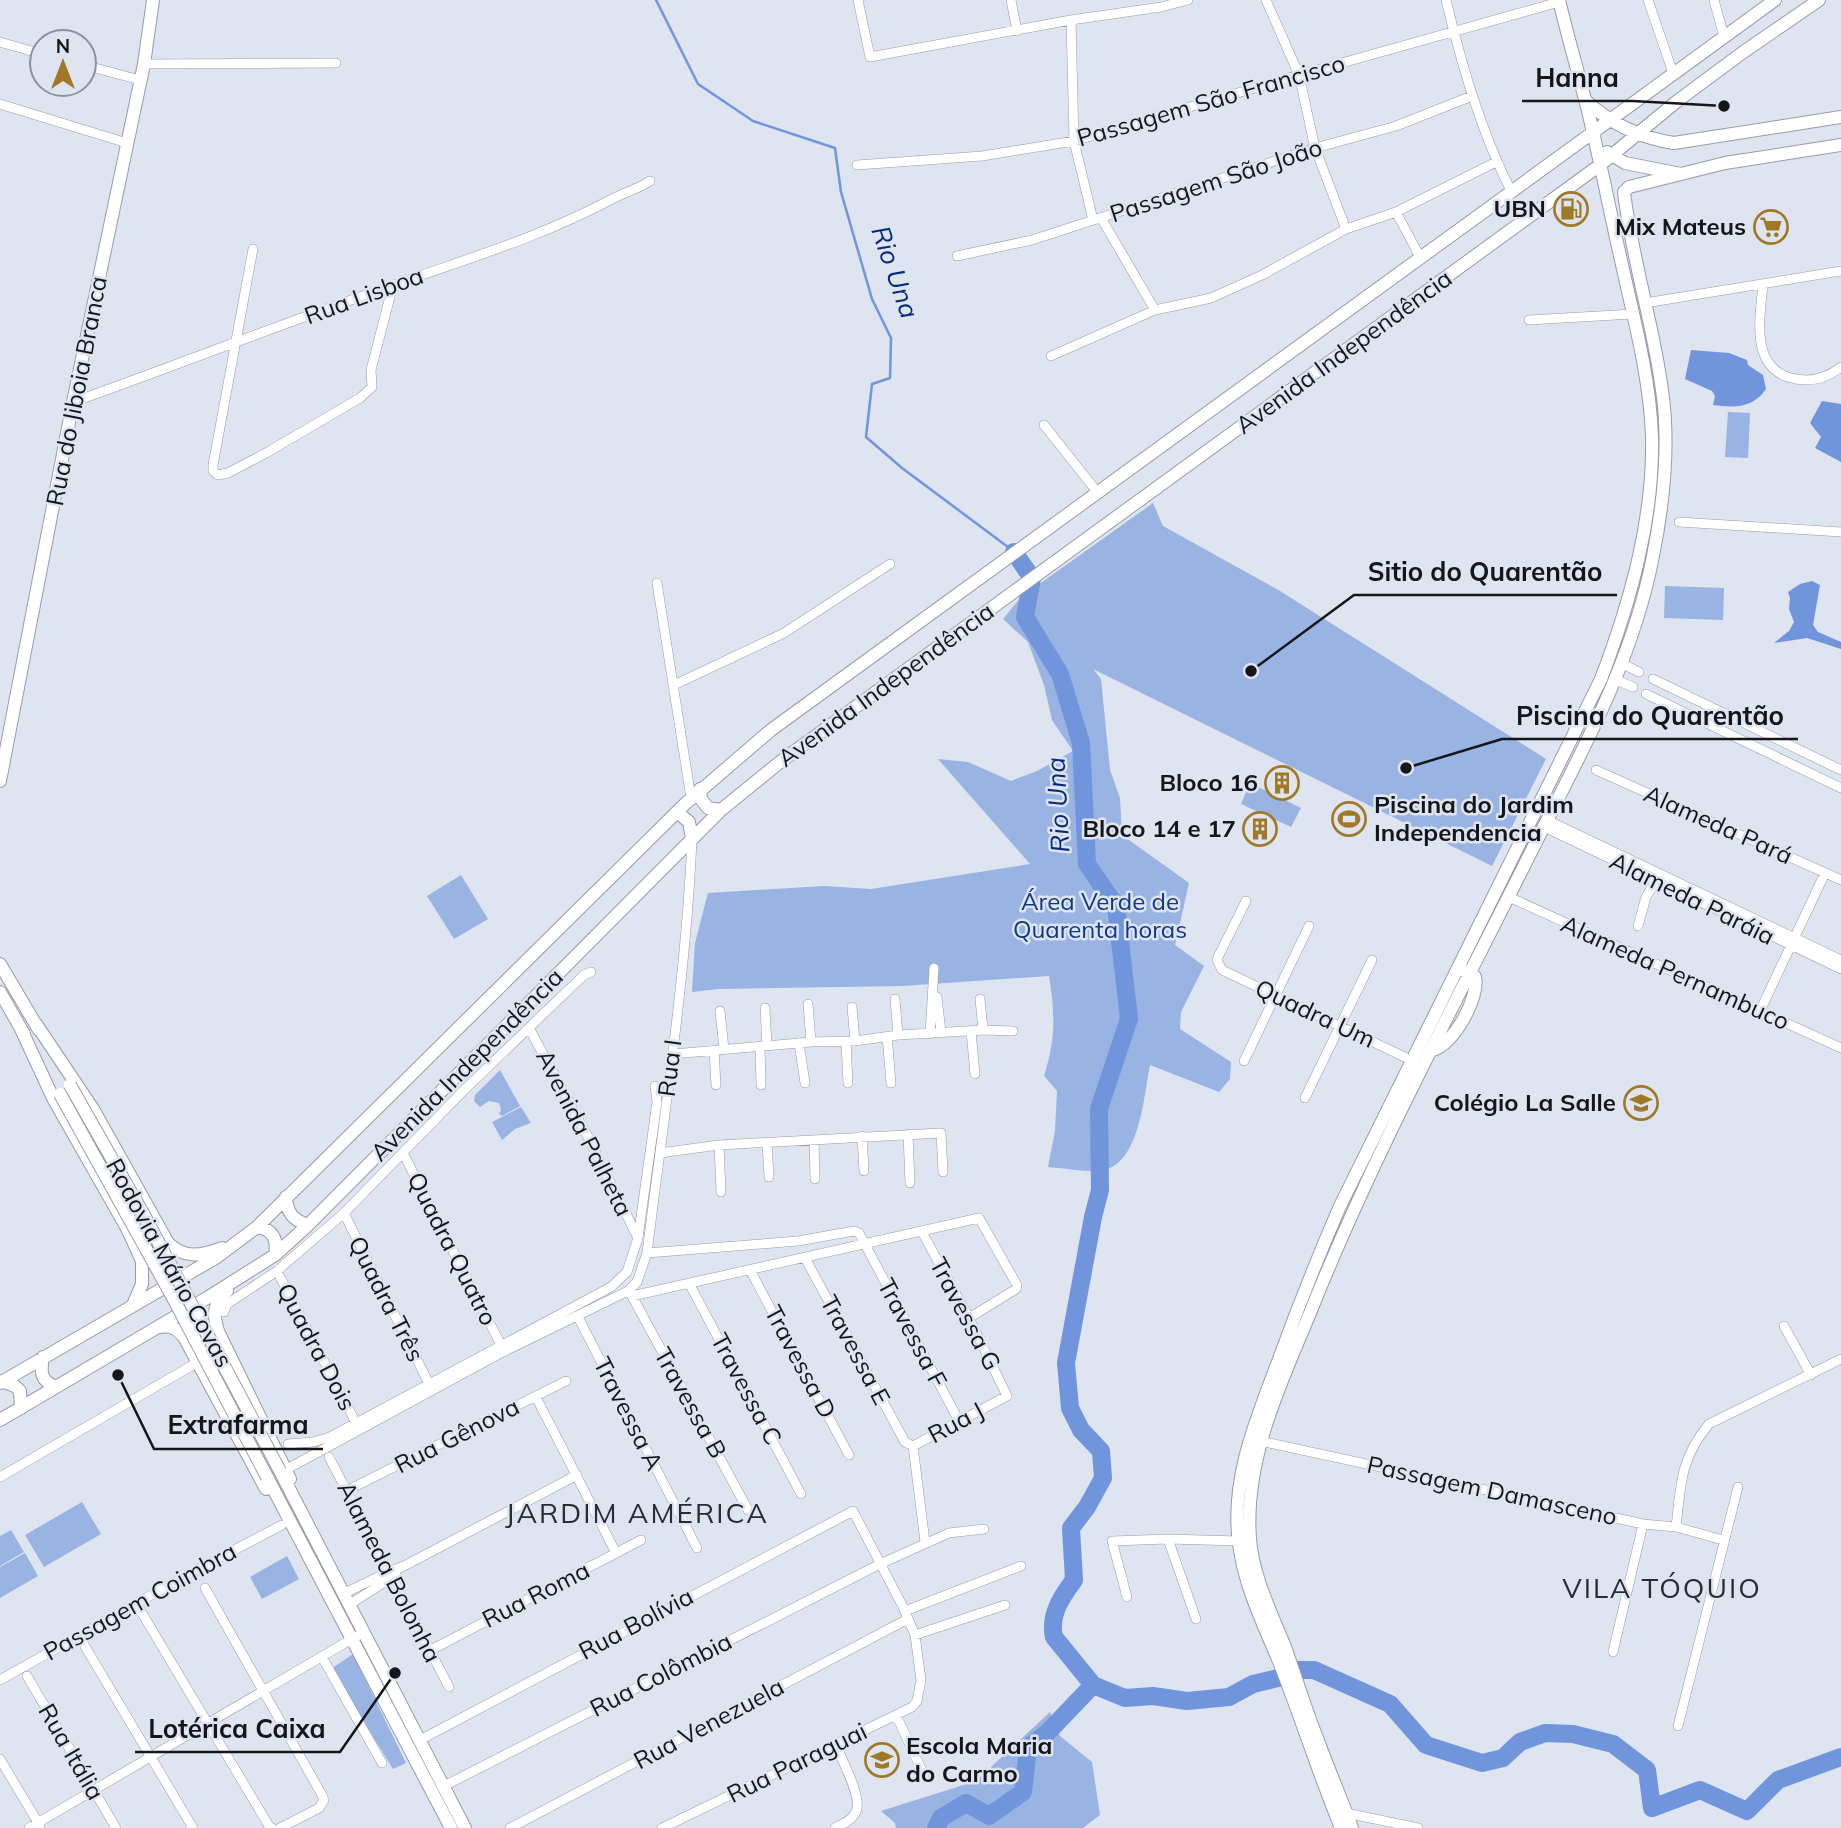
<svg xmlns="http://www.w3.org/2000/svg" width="1841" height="1828" viewBox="0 0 1841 1828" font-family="Mulish,sans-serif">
<rect width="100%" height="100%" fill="#dee4f0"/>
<!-- green -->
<path fill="#99b3e2" d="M1728,412L1750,413L1748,458L1725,457Z
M1153,503L1163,526L1280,591L1546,759L1492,866L1093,669L1101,679L1110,770L1120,798L1122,835L1189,883L1175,945L1204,966L1181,1012L1180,1029L1231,1062L1230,1079L1219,1092L1150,1065C1144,1094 1140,1164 1103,1170C1087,1173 1065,1168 1048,1167L1055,1131L1057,1091L1044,1076C1056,1039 1055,1013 1049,976L902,986L718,989L692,992L695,943L708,893L824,886L871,889L1030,864L938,759L968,762L1011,781L1037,771L1073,751L1052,720L1044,685L1028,642L1003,619L1022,596L1034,608L1038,585Z
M1665,586L1724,588L1723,620L1664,618Z
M1250,783L1301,808L1291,827L1241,804Z
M461,875L488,919L454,939L427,896Z
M500,1070L520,1106L502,1116L499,1114L501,1110L499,1103L489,1101L480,1107L474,1101L475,1095Z
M521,1107L531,1123L515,1129L502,1140L492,1122Z
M82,1502L101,1534L44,1567L25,1535Z
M11,1530L24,1552L0,1566V1536Z
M25,1553L38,1576L0,1598V1567Z
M287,1556L299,1579L262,1599L250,1577Z
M353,1654L406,1763L393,1769L331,1669Z
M1050,1712L1060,1736L1092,1762L1100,1815L1083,1828H896L895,1823L881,1811L976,1781Z"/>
<!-- water -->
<path fill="#7095dc" d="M1691,350L1729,353L1747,360L1748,365L1763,375L1766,389C1753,408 1735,408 1713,405L1715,396L1712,391L1685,379Z
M1822,401L1841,404V462L1815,448L1821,437L1810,423Z
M1812,581L1820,585L1813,625L1818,632L1841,642V649L1807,638L1774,643L1789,631L1794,622L1789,609L1790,598L1788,592L1800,584Z"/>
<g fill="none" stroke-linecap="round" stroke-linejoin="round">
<!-- stream -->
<path stroke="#7095dc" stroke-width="2.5" d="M656,0L698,84L753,121L835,148L841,192L872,299L891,338L890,378L872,384L866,437L902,468L1012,550"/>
<!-- river -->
<path stroke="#7095dc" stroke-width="18" d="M1093,1685L1125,1698L1153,1696L1187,1701L1229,1697L1253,1684L1278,1678L1297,1670H1314L1390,1704L1426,1745L1482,1763L1503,1758L1520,1742L1545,1733L1573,1734L1613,1744L1647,1770L1652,1808L1700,1790L1747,1811L1778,1780L1841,1757
M936,1828L941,1818L966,1803L989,1816L1023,1792L1028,1748L1048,1732L1093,1685L1054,1637C1049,1615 1062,1596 1074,1580L1071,1528L1087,1507L1103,1478L1101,1451L1081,1430L1070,1408L1066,1363L1093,1217L1100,1190L1099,1109L1129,1019L1116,906L1087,864L1081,743L1060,674L1025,617L1032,578L1014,552"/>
<!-- minor casing -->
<g stroke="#969ca6" stroke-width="10">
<path id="minor" d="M858,0L870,57L1071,20L1161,7L1188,0
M1011,0L1017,31
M1266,0L1299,75L1315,148L1346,229
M1446,0C1462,66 1481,132 1512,193
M1648,0L1673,73
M1714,0L1724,37
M1071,20L1074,141L1093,220
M0,42L42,54
M144,64L336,63
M84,65L140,80
M0,104L127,143
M857,165L982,156L1074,141L1299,75L1559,2
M1396,212L1420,257
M1101,218L1155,310
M253,249L213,465V471L218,475L228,473L266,453L360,398L372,387L371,370L393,285
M957,256L1032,240L1315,148L1396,126L1472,96
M1763,284C1760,318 1749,371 1796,379C1813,382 1827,378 1841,367
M1645,303L1841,271
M1529,320L1633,314
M1051,356L1155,310L1211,298L1262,275L1346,229L1396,212L1496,162
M73,402C180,364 286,322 394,285C469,258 541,237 612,199C625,192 638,189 650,181
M1044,425L1098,493
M1679,522L1841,532
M657,583L691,798
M1623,664L1639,672
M1653,679L1841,770
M1616,680L1633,687
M674,685L784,633L890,564
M1646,694L1841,788
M1596,770L1841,880
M1547,820L1841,960
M1544,827L1841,969
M1509,897L1841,1048
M1246,901L1219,955L1217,960L1222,970L1413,1061
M1638,926L1646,897L1656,881
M937,997L941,1032
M895,999L898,1035
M980,999L983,1030
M808,1004L811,1042
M852,1007L855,1041
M765,1008L767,1046
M720,1011L724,1049
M1760,1011L1825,873
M529,1028L589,1139L638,1238
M971,1031L975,1074
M930,1034L934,968
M887,1036L891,1083
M846,1041L848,1083
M799,1043L805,1083
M760,1047L761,1085
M714,1050L716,1085
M673,1054L811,1042L855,1041L898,1035L983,1030L1013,1031
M1244,1061L1309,926
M1305,1098L1372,960
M908,1134L910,1183
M862,1136L864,1171
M814,1140L815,1179
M767,1143L769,1177
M719,1145L721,1192
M403,1153L501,1345
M660,1153L719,1145L941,1133L943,1172
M344,1213L429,1384
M647,1253L798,1241L854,1231L859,1233L959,1421
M805,1258L905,1442L913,1446L1007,1396L969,1318L922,1232
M750,1270L849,1455
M277,1271L356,1423
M690,1285L801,1494
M628,1291L632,1296L979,1218L1017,1285L1016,1289L969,1318
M632,1296L748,1510
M224,1312L227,1304L277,1271L344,1213L463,1091L584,975L591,972
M578,1317L697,1548
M1784,1326L1811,1375
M536,1397L616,1553
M1260,1441L1643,1524L1676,1527L1723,1540
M288,1444L313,1442L330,1437L611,1287L627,1272L638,1238L657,1102L655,1086
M913,1446L925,1542
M329,1457L449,1687
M287,1469L499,1354L628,1291L637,1282L647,1253C664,1115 686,977 692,839
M0,1477L198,1362
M348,1490L566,1381
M1676,1527C1681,1484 1680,1459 1709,1424L1841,1359
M1168,1539L1196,1619
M205,1588L322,1795L324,1800L319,1808L280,1828
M345,1593L388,1572L404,1566L577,1475
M1127,1597L1112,1541L1168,1539L1238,1541
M136,1603L269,1826L272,1828
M350,1604L396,1575
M905,1611L1021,1566
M915,1635L1005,1605
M83,1643L193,1828
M431,1650L641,1540
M1613,1652L1643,1524
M322,1657L382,1763
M27,1676L116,1828
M0,1680L194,1571L282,1525
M896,1715L924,1775
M1678,1726L1738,1487
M420,1740L853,1511L903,1607L915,1635L921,1680L917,1701L912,1707L896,1715L662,1828
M0,1759L40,1826
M442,1787L880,1564L949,1533L984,1529
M1346,1813L1418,1828
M29,1828L357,1636
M510,1828L908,1619
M835,1828C843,1824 852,1820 856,1812C863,1798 841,1758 835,1744"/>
</g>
<!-- major casing -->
<g stroke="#969ca6" stroke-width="14">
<path id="major" d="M1586,101C1610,123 1641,138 1674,143L1841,117
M1607,152L1625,163L1681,174L1725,163L1841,145
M0,781L73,402L144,64L153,0
M700,789L701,799L708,808L721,810
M677,812L689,822L692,838
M0,964L39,1030
M0,992L24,1034
M36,1024L93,1109L168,1243C185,1259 201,1256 222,1248
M21,1029L53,1098L128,1230L142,1261V1284L133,1305
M1432,1050C1453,1046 1480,997 1475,977L1463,970
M286,1197C287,1213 293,1220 308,1225
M257,1227C273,1229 278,1240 275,1255
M227,1291C213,1303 213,1315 218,1331L290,1479
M159,1327C171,1325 176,1328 184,1337L266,1489
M43,1357C40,1373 41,1381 56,1387
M2,1381L15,1386L20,1391L21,1408
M0,1383L217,1257L257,1227L686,803L771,730L1775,0
M0,1420L207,1298L275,1255L308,1225L721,810L780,762L1600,165L1676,102L1742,53L1819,0
M280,1471L465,1828
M267,1477L451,1828
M1341,1828C1319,1774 1301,1718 1280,1664C1264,1625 1244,1586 1239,1543C1230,1479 1257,1418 1279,1359C1298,1307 1318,1257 1340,1206L1601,679C1630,603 1654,519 1652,436C1650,380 1635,323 1623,269C1610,213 1600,158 1586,103C1577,68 1567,34 1559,0
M1352,1828C1341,1798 1328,1768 1317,1738C1305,1708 1296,1677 1285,1647C1271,1612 1253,1577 1250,1539C1244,1459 1280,1385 1310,1313C1373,1155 1454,1006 1530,854C1579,756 1632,665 1653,556C1664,501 1670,445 1662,390C1653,323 1632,259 1624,192L1629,187L1681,174"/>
</g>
<!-- minor -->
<use href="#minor" stroke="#fff" stroke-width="9"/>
<!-- major -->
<use href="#major" stroke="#fff" stroke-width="12"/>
<!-- major-bridge casing -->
<g stroke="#969ca6" stroke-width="14" stroke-linecap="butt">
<path id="major-bridge" d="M70,1085L145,1217L280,1471
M60,1094L171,1294L267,1477"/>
</g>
<!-- major-bridge -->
<use href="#major-bridge" stroke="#fff" stroke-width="12"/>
</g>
<!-- icons -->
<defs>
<g id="fuel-ring" transform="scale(1.75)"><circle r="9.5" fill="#dee4f0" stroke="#a07926" stroke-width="1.5"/><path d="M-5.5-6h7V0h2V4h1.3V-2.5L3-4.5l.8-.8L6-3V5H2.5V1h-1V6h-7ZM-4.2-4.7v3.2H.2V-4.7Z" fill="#a07926"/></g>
<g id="supermarket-ring" transform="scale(1.75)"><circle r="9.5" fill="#dee4f0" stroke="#a07926" stroke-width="1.5"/><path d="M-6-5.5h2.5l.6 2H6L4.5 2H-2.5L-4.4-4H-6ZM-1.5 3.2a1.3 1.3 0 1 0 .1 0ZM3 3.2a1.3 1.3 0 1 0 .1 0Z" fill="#a07926"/></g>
<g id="building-ring" transform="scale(1.75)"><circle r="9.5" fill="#dee4f0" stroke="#a07926" stroke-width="1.5"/><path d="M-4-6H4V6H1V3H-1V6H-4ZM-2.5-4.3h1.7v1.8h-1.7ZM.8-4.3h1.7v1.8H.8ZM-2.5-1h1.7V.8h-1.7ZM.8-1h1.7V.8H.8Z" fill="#a07926"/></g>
<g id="stadium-ring" transform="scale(1.75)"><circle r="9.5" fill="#dee4f0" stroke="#a07926" stroke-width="1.5"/><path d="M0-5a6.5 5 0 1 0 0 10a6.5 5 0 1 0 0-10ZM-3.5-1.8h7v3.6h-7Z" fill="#a07926"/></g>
<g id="school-ring" transform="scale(1.75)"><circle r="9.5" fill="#dee4f0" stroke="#a07926" stroke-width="1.5"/><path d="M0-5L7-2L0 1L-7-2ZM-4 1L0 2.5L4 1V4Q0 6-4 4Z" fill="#a07926"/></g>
</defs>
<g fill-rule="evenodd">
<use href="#fuel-ring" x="1571" y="209"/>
<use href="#supermarket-ring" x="1771" y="227"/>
<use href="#building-ring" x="1282" y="783"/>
<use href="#stadium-ring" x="1349" y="819"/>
<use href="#building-ring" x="1260" y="829"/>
<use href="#school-ring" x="1641" y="1103"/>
<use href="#school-ring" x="882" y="1760"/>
</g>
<g text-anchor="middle" stroke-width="5" stroke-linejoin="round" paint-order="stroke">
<!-- street labels -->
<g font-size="24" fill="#14161a" stroke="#dee4f0">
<text transform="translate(1211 101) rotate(-16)" y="8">Passagem São Francisco</text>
<text transform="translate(1216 181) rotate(-18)" y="8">Passagem São João</text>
<text transform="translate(364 296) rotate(-20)" y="8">Rua Lisboa</text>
<text transform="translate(1344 352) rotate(-36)" y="8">Avenida Independência</text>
<text transform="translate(77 391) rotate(-79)" y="8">Rua do Jiboia Branca</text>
<text transform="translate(886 685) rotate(-36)" y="8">Avenida Independência</text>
<text transform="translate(1718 825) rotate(24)" y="8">Alameda Pará</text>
<text transform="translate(1692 899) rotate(26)" y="8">Alameda Paráia</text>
<text transform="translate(1675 973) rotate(24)" y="8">Alameda Pernambuco</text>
<text transform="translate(1315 1014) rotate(25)" y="8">Quadra Um</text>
<text transform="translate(467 1065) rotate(-45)" y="8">Avenida Independência</text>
<text transform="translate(670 1068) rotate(-83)" y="8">Rua I</text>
<text transform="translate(584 1133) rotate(63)" y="8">Avenida Palheta</text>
<text transform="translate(452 1249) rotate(63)" y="8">Quadra Quatro</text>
<text transform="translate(169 1263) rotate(61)" y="8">Rodovia Mário Covas</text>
<text transform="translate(386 1299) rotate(63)" y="8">Quadra Três</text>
<text transform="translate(965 1314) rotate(62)" y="8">Travessa G</text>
<text transform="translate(912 1333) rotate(62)" y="8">Travessa F</text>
<text transform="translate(316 1347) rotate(62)" y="8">Quadra Dois</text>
<text transform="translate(855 1350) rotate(62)" y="8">Travessa E</text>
<text transform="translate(800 1362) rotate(62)" y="8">Travessa D</text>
<text transform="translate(746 1389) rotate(62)" y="8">Travessa C</text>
<text transform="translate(690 1403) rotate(61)" y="8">Travessa B</text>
<text transform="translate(628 1414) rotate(63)" y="8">Travessa A</text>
<text transform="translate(956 1423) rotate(-28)" y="8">Rua J</text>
<text transform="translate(457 1436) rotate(-27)" y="8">Rua Gênova</text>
<text transform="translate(1492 1491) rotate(12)" y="8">Passagem Damasceno</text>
<text transform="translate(389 1572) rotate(63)" y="8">Alameda Bolonha</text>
<text transform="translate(536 1595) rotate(-27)" y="8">Rua Roma</text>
<text transform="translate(140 1602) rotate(-29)" y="8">Passagem Coimbra</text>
<text transform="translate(636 1624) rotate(-28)" y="8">Rua Bolívia</text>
<text transform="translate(661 1675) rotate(-27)" y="8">Rua Colômbia</text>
<text transform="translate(709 1724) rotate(-28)" y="8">Rua Venezuela</text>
<text transform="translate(71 1752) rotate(60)" y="8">Rua Itália</text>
<text transform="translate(797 1763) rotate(-26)" y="8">Rua Paraguai</text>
</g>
<!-- poi labels -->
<g font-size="24" font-weight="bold" fill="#14161a" stroke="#dee4f0" text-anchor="end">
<text x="1546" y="217">UBN</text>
<text x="1746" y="235">Mix Mateus</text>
<text x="1258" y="791">Bloco 16</text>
<text x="1374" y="813" text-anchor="start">Piscina do Jardim<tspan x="1374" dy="28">Independencia</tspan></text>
<text x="1236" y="837">Bloco 14 e 17</text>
<text x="1616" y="1111">Colégio La Salle</text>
<text x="906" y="1754" text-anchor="start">Escola Maria<tspan x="906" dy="28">do Carmo</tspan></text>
</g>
<!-- park labels -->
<g font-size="24" fill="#0f3789" stroke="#dee4f0">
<text x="1100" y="910">Área Verde de<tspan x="1100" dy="28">Quarenta horas</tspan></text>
</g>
<!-- water labels -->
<g font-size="26" font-style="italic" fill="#042b7b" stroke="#dee4f0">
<text transform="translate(895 272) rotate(71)" y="9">Rio Una</text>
<text transform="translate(1058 805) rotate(-93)" y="9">Rio Una</text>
</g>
<!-- quarter labels -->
<g font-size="28" letter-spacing="2" fill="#272c35" stroke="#dee4f0">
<text x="637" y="1523">JARDIM AMÉRICA</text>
<text x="1662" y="1598">VILA TÓQUIO</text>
</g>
</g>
<!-- callouts -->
<path fill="none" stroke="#14161a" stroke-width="2.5" d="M1724 106L1633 101H1522M1251 671L1354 595H1617M1406 768L1502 739H1798M118 1375L154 1449H323M395 1673L340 1752H135"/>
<g fill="#14161a" stroke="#dee4f0" stroke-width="2.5">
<circle cx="1724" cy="106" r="7"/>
<circle cx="1251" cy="671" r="7"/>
<circle cx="1406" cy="768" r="7"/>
<circle cx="118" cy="1375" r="7"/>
<circle cx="395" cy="1673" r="7"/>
</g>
<g font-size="26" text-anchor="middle" font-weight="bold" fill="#14161a" stroke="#dee4f0" stroke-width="5" stroke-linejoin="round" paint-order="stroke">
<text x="1577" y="87">Hanna</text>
<text x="1485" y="581">Sitio do Quarentão</text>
<text x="1650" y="725">Piscina do Quarentão</text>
<text x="238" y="1434">Extrafarma</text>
<text x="237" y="1738">Lotérica Caixa</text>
</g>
<!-- north arrow -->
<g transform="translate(63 63)"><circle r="33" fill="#dee4f0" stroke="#8d929a" stroke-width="2"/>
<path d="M0-5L12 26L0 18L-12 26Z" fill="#a07926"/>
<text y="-10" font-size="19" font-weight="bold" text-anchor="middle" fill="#14161a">N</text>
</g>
</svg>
